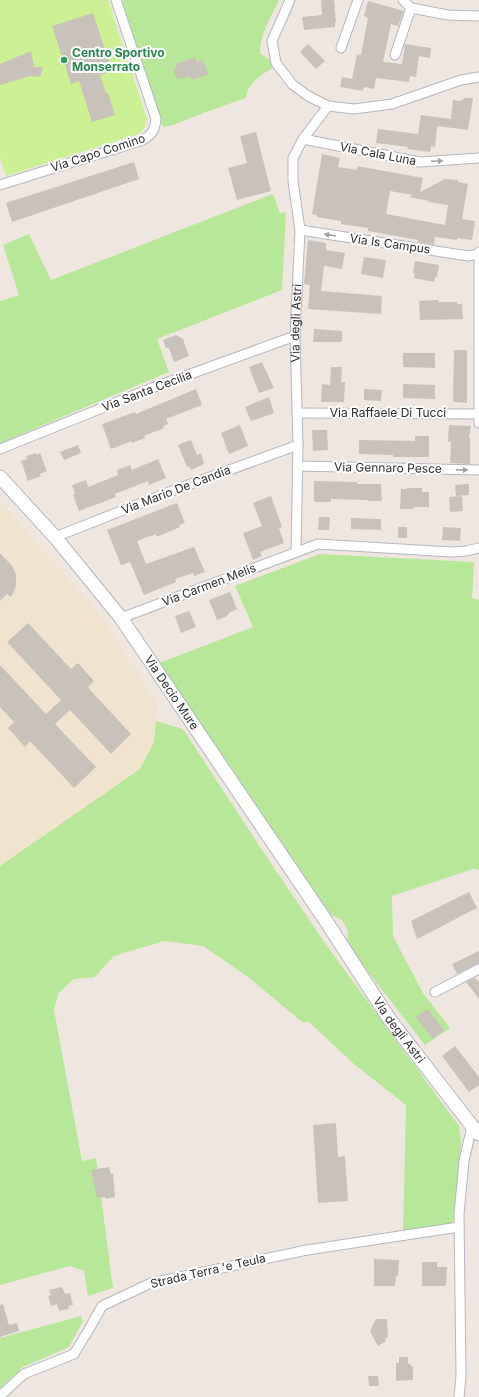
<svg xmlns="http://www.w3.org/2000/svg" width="479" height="1397" viewBox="0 0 479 1397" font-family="Inter,sans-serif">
<rect width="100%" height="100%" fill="#efe7df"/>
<!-- education -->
<path fill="#f1e4ce" d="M0,501L86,599L101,615L157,704L154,742L140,769L0,866Z"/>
<!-- green -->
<path fill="#b7e899" d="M122,0H279C271,17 260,34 260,53L270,60L273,68C261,75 248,82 246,98L206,112L173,125L163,127Z
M273,194L280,213L286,212L282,290L157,339L169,372L0,443V301L19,295L3,245L29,234L51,280Z
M320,554L474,562L472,598L479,600V870L473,869L392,896L393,936L423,993L450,1028L425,1045L347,945L348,931L342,920L330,915L296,867L171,683L159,663L253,627L235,586Z
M156,721L183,729L260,847L327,946L459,1126L461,1142L455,1219L450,1224L403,1232L406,1105L355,1065L309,1022H302L248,977L203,946L164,941L114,956L95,977L74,979L58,994L54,1010L82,1161L96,1158L113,1288L88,1296L84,1271L70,1266L0,1285V866L140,769L154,742Z
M81,1316L83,1321L69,1347L23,1367L0,1388V1338Z"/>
<!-- pitch -->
<path fill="#ccf094" d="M0,0H108L147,119C145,126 145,130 138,134L6,176L0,158Z"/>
<!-- building -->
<path fill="#c8c2ba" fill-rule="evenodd" d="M321,0H334L336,22H335V27L304,30L302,17L322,15Z
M368,1L404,11L398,26L391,24L383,62L402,64L405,44L431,48L430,58L419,56L416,77L410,76L409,82L376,78L374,89L364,87L363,91L340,87L342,77L352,79L357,54L361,55L368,18L364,16Z
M93,13L112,71L100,75L106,93H108L115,115L92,122L79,81L71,84L52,26Z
M308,44L325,61L316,69L300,52Z
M31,51L34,67H43L40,77L30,76L0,85V64Z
M195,57L197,62L203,60L208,74L192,80L190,76L177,79L173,70L177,68L176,64Z
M465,98H473L468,130L437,126L435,147L431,146L430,152L407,149L408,147L376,143L378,129L418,134L421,115L451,119L453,100L460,101Z
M256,132L271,191L237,200L228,168L247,163L240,136Z
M322,154L340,158L338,167L357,170V166L423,178L420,192L445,179L458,180V182L468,184L462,219L475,221L472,240L457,238V240L435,237L434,245L418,242V240L368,231V228L341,224V221L317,217V215L312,214ZM390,191L413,195L409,197L429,201V202L448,205L445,225L386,214Z
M134,162L139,179L12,222L6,203Z
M308,240L326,243V250L345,253L342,269L324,266L321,291L382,296L381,314L308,309L310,285L304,284Z
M364,257L386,260L383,278L361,274Z
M415,261L439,265L437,277H435L434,282L414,278L415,273H413Z
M438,300L439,302H457V304H462L463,319L420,320L419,301Z
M314,329L342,331V342H313Z
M176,335L183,339L189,356L174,362L169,348H166L163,340Z
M454,350H467V403L453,402Z
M403,353H435V368L403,367Z
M262,362L274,388L259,393L249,367Z
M331,367H342L341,382H345L344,402H321L322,384L330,385Z
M403,384L435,385V399L403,398Z
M196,389L202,405L166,419L168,424L163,426L164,428L144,436L145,438L132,443L131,441L111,449L102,424L135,412L136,414Z
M364,389L382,390L381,401L364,400Z
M269,397L274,413L251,421L245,407Z
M240,425L248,446L229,454L221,433Z
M449,425L471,426L469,438H470V464L450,463L451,442H448Z
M312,430H327L328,450L313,451Z
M415,436H429V457H393V455L359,454V440L415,441Z
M191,440L197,455L201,453L204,464L191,470L189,466L187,467L178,445Z
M78,445L81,453L64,460L60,452Z
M36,453L37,455L40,453L47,471L40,474L41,476L28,481L21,461L27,459L26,456Z
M158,459L166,478L149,485L148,481L115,494L116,497L79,511L73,495L75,494L72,485L86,480L88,487L118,475L117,470L130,465L132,470Z
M314,481L357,482V484H381L382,501H368V500L331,499V502H314Z
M469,484V495L456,496L455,485Z
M407,488H422V492H429V507H414V509H400L401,489H407Z
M271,496L282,527L279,528L284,543L260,552L262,556L253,560L243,533L262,526L253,503Z
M462,496L463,511L450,512L449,497Z
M177,503L185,523L179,525L180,527L159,536H156V534L137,541L146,564L194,547L205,572L194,576L193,573L175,579L176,582L144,595L130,562L121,565L107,530Z
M319,517H330L329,530H318Z
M351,518L381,519V530L351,529Z
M398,527H407V538H398Z
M443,527L461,528L460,541L442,540Z
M0,553L12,566L16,574V586L11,597L7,594L0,601Z
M230,592L237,609L229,613L227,616L217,620L209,600Z
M189,611L196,627L181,633L175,616Z
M28,623L71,669L78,663L94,681L88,687L91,691L131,734L111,754L70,710L55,724L96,767L74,788L30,741L25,747L8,728L14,722L0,707V665L46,714L61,700L7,642Z
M469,892L477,908L417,939L411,921Z
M479,951V963L457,974L452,964Z
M475,978L479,982V999L466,982Z
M428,1009L444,1030L433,1039L416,1017Z
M455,1046L479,1077V1085L469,1092L442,1056Z
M336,1123L338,1157L345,1156L348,1201L318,1203L313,1125Z
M109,1167L111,1174L113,1173L115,1197L105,1199V1197L97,1198L91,1170Z
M374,1259L399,1260L398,1276H396L395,1286H374Z
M422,1262H437V1267H447L446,1286H422Z
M62,1287L65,1294L70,1293L73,1305L68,1306L69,1309L59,1311L57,1304L51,1306L48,1296L51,1295L49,1290Z
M3,1304L9,1325L17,1323L19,1331L0,1337V1305Z
M376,1319H387L388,1337L385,1339L386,1341L378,1346L370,1331Z
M399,1357H408V1363L413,1367V1380L396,1381V1363H399Z
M368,1376H378L379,1386H369Z"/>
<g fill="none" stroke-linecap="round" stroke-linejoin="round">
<!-- street casing -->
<g stroke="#b3b6c1" stroke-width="11">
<g id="street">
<path d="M290,0L272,41L276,63L292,84L308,96L328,106L354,109L392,104L461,80L479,77"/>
<path d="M403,0L411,8L448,15L479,16"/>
<path d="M341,48L358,0"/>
<path d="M395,55L411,8"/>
<path d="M303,139L420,162L479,158"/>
<path d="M0,185L140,141C151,136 155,131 156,119L116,0"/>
<path d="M300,230L468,256L479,254"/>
<path d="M479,252V423"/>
<path d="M297,413L478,414"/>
<path d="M0,449L152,388L295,336"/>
<path d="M297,466L479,470"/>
<path d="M55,537L177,489L298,445"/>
<path id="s1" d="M296,552L298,445L295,336L300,230L293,181V158L303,139L328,106"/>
<path d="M121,618L318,544L451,552L466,551L479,548"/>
<path d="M435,992L479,969"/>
<path d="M0,1396L24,1374L74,1354L88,1331L102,1306L151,1283L307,1250L459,1227"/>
<path d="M459,1397L461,1376L459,1214L464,1161L472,1126"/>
</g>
</g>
<!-- secondary casing -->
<g stroke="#b3b6c1" stroke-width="15">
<g id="secondary">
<path id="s2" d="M0,477L55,537L121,618L326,921L390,1020L472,1126L479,1134"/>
</g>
</g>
<!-- street -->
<use href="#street" stroke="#fff" stroke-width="9"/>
<!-- secondary -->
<use href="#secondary" stroke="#fff" stroke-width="13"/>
</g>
<!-- one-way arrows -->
<defs><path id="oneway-solid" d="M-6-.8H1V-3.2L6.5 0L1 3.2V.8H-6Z"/></defs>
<g fill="#a0a0a0">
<use href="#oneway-solid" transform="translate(437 161) rotate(-3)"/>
<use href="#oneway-solid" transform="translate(330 235) rotate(-172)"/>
<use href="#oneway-solid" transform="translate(462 470) rotate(1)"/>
</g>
<!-- markers -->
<circle fill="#2e9e5b" stroke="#fff" stroke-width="1.5" cx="64" cy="60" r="4"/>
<g text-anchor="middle" stroke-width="4" stroke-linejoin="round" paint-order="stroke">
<!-- leisure labels -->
<g font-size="12" font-weight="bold" fill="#27864d" stroke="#fff" text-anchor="start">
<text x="72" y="57">Centro Sportivo<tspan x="72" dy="14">Monserrato</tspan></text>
</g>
<!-- street labels -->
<g font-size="12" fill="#2d2d2d" stroke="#fff">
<text transform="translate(98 153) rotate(-18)" y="4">Via Capo Comino</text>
<text transform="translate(378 154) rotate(11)" y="4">Via Cala Luna</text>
<text transform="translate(390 244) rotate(8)" y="4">Via Is Campus</text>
<text dy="4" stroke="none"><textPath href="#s1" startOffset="229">Via degli Astri</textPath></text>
<text transform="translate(147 391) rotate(-21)" y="4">Via Santa Cecilia</text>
<text x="388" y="417">Via Raffaele Di Tucci</text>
<text transform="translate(388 468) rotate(1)" y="4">Via Gennaro Pesce</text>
<text transform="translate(176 490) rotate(-21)" y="4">Via Mario De Candia</text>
<text transform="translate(209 585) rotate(-21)" y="4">Via Carmen Melis</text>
<text dy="4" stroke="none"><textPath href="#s2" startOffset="276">Via Decio Mure</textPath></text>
<text dy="4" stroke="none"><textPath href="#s2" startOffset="683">Via degli Astri</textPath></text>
<text transform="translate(208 1271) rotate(-13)" y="4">Strada Terra 'e Teula</text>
</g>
</g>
</svg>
